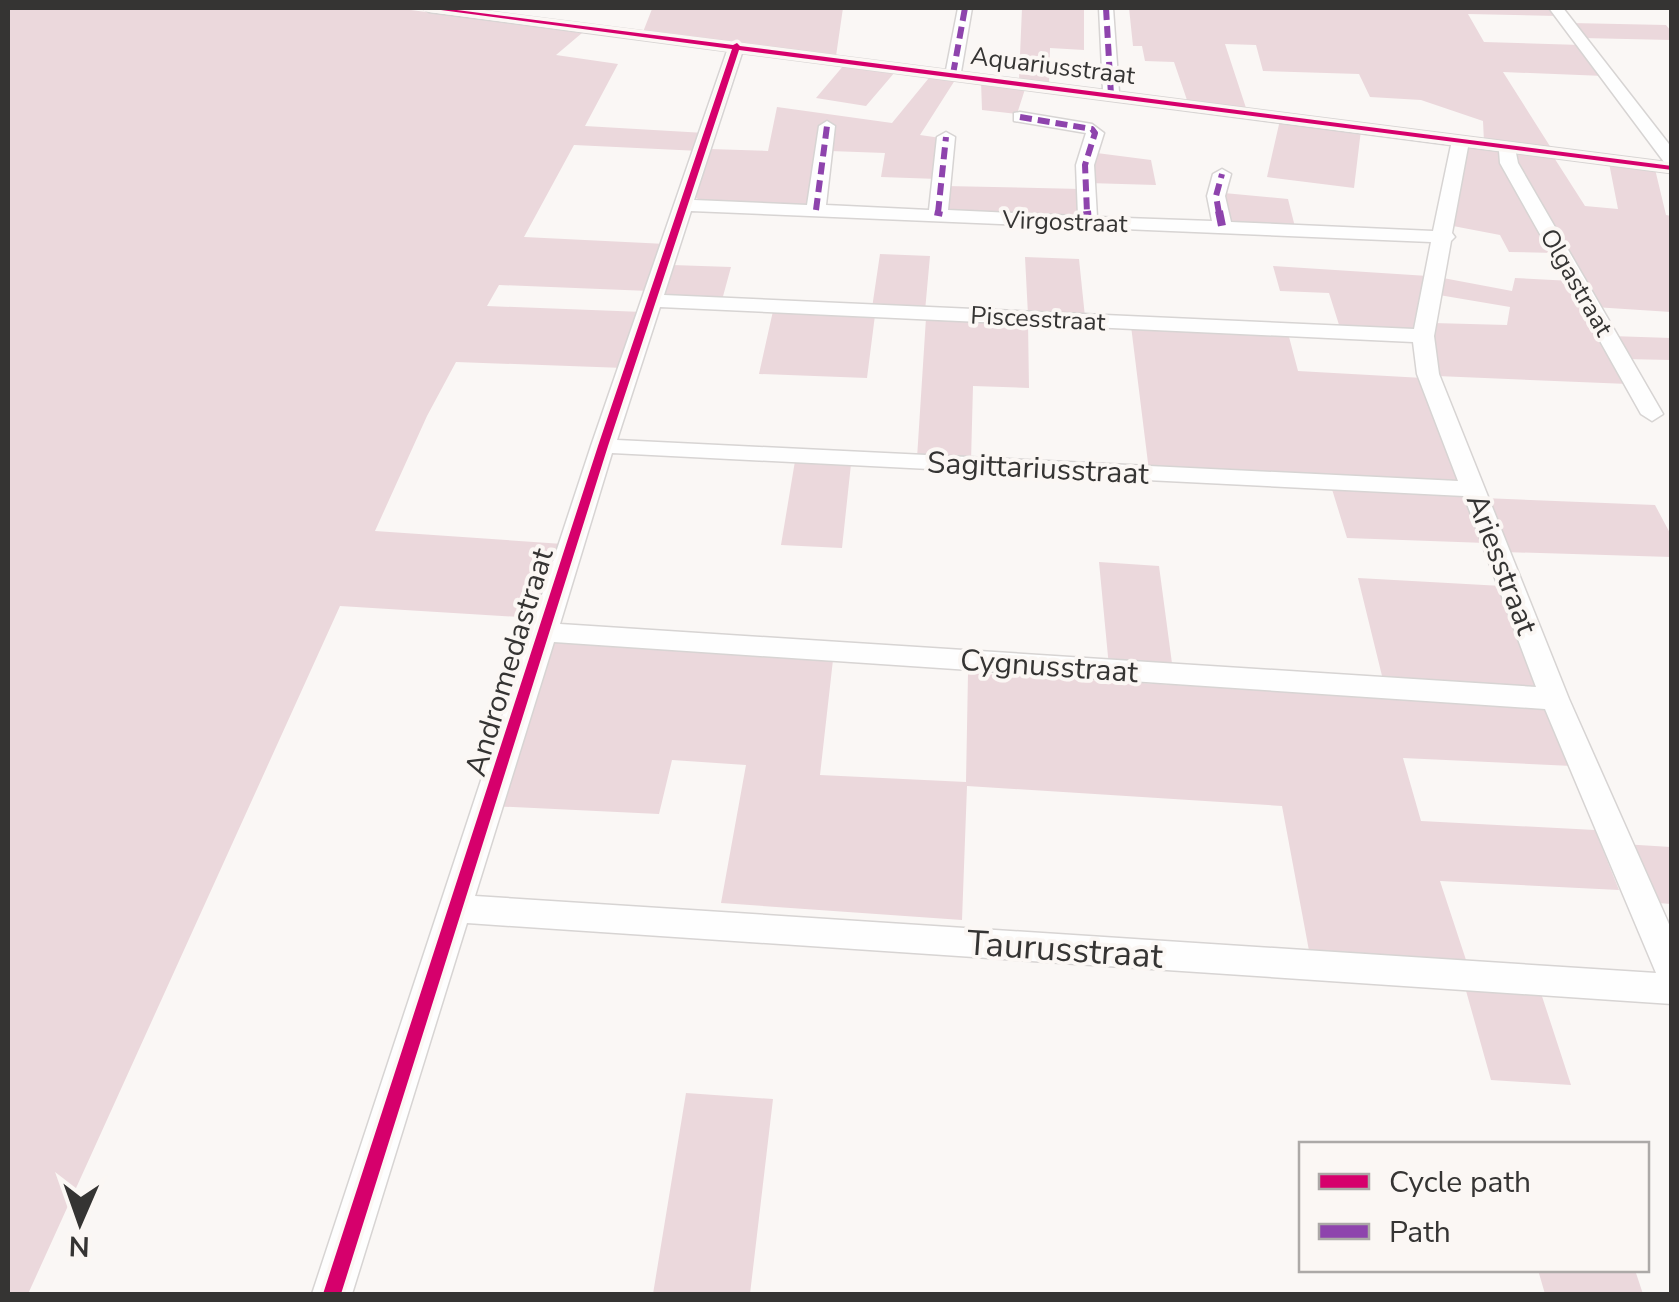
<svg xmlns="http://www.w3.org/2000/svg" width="1679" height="1302" viewBox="0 0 1679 1302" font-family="'Nunito Sans',sans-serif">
<rect width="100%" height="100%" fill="#faf7f5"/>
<!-- green -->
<path fill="#ebd8dc" d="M8,8H396L582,33L556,55L618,64L585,126L705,133L700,151L574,145L524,237L666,244L649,291L499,285L487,306L643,312L624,368L456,362L427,416L375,531L563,544L536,618L340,606L28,1294H8Z
M610,8H843L836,56L643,32L652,9Z
M1022,8H1084V50L1050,48L1049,84L1019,79Z
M1129,8H1553L1559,16L1468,14L1484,42L1581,45L1604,76L1503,72L1553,151L1484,142L1483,121L1421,100L1370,97L1359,74L1263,71L1256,45L1225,44L1247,111L1188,103L1174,62L1145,61L1142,46H1133Z
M1571,23L1666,25L1671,31V40L1582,38Z
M844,65L895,72L866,106L816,98Z
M933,73L957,77L920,135L941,138L938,179L881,177L885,153L830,151L835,126L824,125L810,206L701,201L695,197L710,149L768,151L777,107L892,123Z
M981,81L1026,86L1017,114L982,110Z
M1280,120L1361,130L1354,188L1267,177Z
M1473,147L1502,150L1556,253L1509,252L1500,235L1453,226L1464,151Z
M1513,151L1553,156L1585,206L1618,209L1609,163L1655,169L1666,215L1671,216V312L1594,307L1514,164Z
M1089,152L1151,160L1156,185L1088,183Z
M945,186L1082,189V218L944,213Z
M1224,193L1288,199L1295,227L1226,222Z
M880,254L930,256L925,311L872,308Z
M1025,257L1079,259L1085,317L1028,315Z
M672,265L731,267L722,300L670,299L664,295Z
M1273,266L1428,276L1414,330L1340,328L1329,293L1280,291Z
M1443,278L1512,291L1515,278L1572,281L1628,384L1437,376L1433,323L1507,325L1510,307L1439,295Z
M773,311L875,315L867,378L759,374Z
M926,318L1028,322L1029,388L973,386L971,461L917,458Z
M1131,326L1288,333L1298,371L1423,378L1459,479L1458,482L1149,471Z
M1611,336L1671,338V360L1624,359Z
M795,461L851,464L842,548L781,545Z
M1331,486L1463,496L1486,543L1347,538Z
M1483,498L1655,505L1671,535V557L1504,552Z
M1099,562L1159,566L1173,671L1109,667Z
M1358,578L1502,586L1540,680L1537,691L1384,684Z
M554,640L834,651L820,775L966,782L968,673L1541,706L1549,710L1572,766L1403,758L1421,821L1595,830L1619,890L1440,881L1467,963L1310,956L1282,806L967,786L962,920L721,903L746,765L672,760L659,814L490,806Z
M1622,844L1671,847V904L1645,902Z
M1463,980L1538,984L1571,1085L1491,1080Z
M686,1093L773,1099L750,1294H653Z
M1538,1270H1635L1643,1294H1545Z"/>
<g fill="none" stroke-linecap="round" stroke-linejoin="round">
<!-- minor casing -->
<g stroke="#d7d4d3" stroke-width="3">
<path id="minor" d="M422,8H459L946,70L958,8H972L961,72L1103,90L1099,8H1113L1119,92L1664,162L1549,8H1563L1672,148V173L1516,153L1518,163L1663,414L1652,421L1641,414L1500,163L1499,151L1468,147L1452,233L1455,237L1451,241L1434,336L1439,374L1569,699L1672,931V1004L467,923L352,1294H312L591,446L727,51L429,12ZM742,53L1451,145L1433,231L1231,222L1225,196L1231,174L1222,169L1213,174L1207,196L1212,221L1097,217L1094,165L1104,133L1092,124L1020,112L1014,113V121L1086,133L1076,165L1078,216L948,210L955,137L946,132L937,137L929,210L826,205L835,126L827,121L819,126L807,205L694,200ZM691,211L1431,242L1414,329L664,295ZM660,307L1413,342L1417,374L1458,481L617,440ZM612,453L1464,496L1536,687L560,624ZM554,642L1545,709L1656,973L475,896Z"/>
</g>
<!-- minor -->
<use href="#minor" fill="#fefefe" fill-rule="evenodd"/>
<!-- quiet-far1 -->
<path stroke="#8e44ad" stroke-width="6" stroke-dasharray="12 6" stroke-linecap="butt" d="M1106,8L1111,95
M953,74L965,8
M1020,117L1092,129L1095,133L1085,165L1087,213
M816,210L827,126
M938,213L946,137
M1219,213L1216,196L1222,174"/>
<!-- quiet -->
<path stroke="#8e44ad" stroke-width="8" stroke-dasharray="15 8" stroke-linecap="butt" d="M1087,211L1088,221
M1219,211L1222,226
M938,216L939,211"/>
<!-- cycleway casing -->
<g stroke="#fbf7f4" stroke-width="7">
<path id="cycleway" d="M426,8H441L733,45L737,43L740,46L1672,166V170L739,50L608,446L341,1294H323L598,446L732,49Z"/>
</g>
<!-- cycleway -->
<use href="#cycleway" fill="#d6006c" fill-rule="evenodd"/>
</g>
<g text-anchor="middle" stroke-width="8" stroke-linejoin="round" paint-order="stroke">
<!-- far-street labels -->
<g font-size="25" fill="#353433" stroke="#fbf7f4">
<text transform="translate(1053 65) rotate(7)" y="9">Aquariusstraat</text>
<text transform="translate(1065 221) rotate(2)" y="9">Virgostraat</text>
<text transform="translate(1577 282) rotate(60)" y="9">Olgastraat</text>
<text transform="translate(1038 318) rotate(3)" y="9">Piscesstraat</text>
</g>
<!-- street labels -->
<g font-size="30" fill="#353433" stroke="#fbf7f4">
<text transform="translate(1038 468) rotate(3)" y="10">Sagittariusstraat</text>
<text transform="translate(1502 564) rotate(69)" y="10">Ariesstraat</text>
<text transform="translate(509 662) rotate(-73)" y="10">Andromedastraat</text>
<text transform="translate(1049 666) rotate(4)" y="10">Cygnusstraat</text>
</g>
<!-- near-street labels -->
<g font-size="35" fill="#353433" stroke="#fbf7f4">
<text transform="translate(1065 949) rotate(4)" y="12">Taurusstraat</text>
</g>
</g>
<!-- border -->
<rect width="1679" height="1302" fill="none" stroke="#353433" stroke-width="20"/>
<!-- legend -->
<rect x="1299" y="1142" width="350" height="130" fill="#fbf7f4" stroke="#aca9a7" stroke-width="2.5"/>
<rect x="1319" y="1174" width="50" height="15" fill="#d6006c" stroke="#aca9a7" stroke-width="2.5"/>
<text x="1389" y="1192" font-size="30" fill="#353433">Cycle path</text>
<rect x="1319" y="1224" width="50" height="15" fill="#8e44ad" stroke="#aca9a7" stroke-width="2.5"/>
<text x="1389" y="1242" font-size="30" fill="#353433">Path</text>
<!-- north arrow -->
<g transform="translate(80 1222) rotate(182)" stroke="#fbf7f4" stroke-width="8" paint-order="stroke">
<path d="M0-8L18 38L0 25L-18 38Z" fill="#353433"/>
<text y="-15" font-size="28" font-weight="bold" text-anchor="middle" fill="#353433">N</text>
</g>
</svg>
